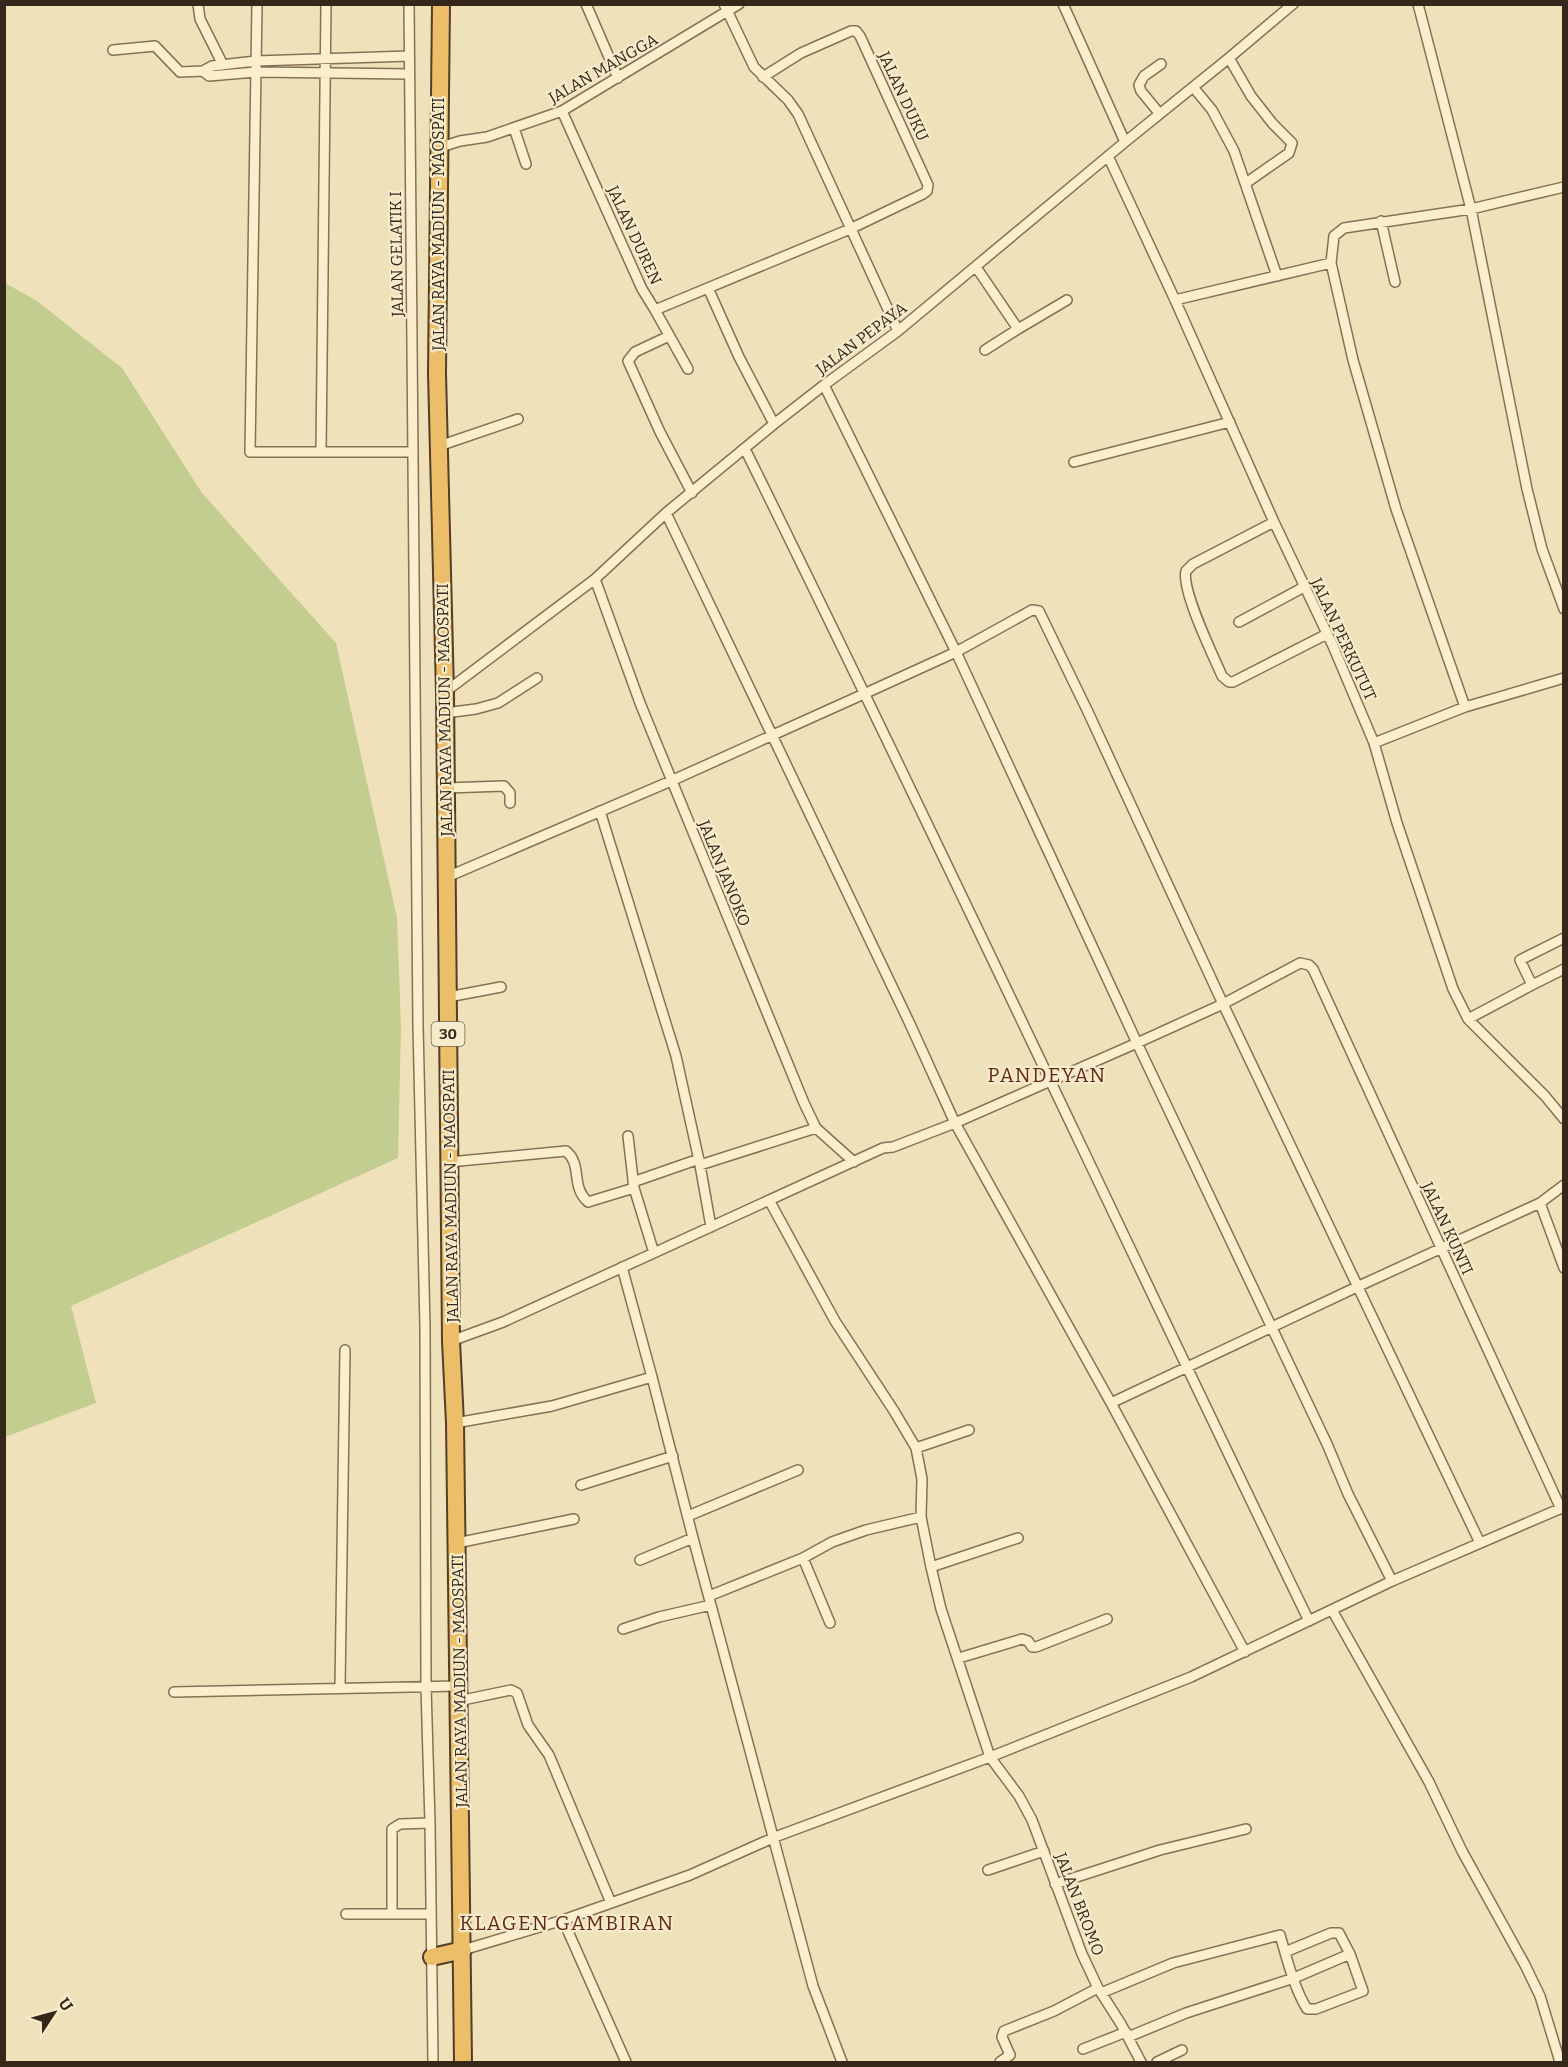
<svg xmlns="http://www.w3.org/2000/svg" width="1568" height="2067" viewBox="0 0 1568 2067" font-family="Bitter,serif">
<rect width="100%" height="100%" fill="#efe1ba"/>
<!-- green -->
<path fill="#c3cd8f" d="M5,283L37,301L122,368L202,493L336,643L397,918L401,1027L398,1158L71,1306L96,1403L5,1437Z"/>
<g fill="none" stroke-linecap="round" stroke-linejoin="round">
<!-- minor casing -->
<g stroke="#867154" stroke-width="12">
<path id="minor" d="M198,4L200,19L223,65
M257,4L250,452H413
M409,4L418,1026L425,1327L426,1687L430,1823L433,2062
M586,4L618,78
M724,4L754,67L788,100L798,114L898,331
M1063,4L1125,142
M1418,4L1471,209L1527,489L1542,549L1564,609
M113,50L155,46L180,72L203,71L209,76L257,72L409,74
M1229,58L1251,96L1273,124L1292,143L1289,153L1246,183
M203,71L212,66L256,61L409,56
M1193,87L1212,110L1234,151L1277,276
M562,111L642,289L655,310L850,229L923,194L927,191L928,185L860,36L856,31H851L801,53L763,77
M1159,113L1141,91L1139,85L1144,76L1161,64
M514,128L526,164
M438,148L460,141L487,137L562,111L739,4
M1108,156L1175,300L1274,522L1333,646L1374,743L1397,823L1453,989L1468,1019L1545,1096L1564,1119
M1381,221L1395,282
M976,267L1018,329L1067,300
M708,288L739,357L774,424
M1175,300L1331,263
M655,310L688,369
M669,336L635,352L628,361L660,432L692,493
M985,350L1018,329
M824,385L956,652L1137,1043L1327,1444L1348,1494L1392,1581
M439,446L518,419
M745,449C937,837 1120,1231 1309,1621
M321,452L326,4
M1074,462L1230,422
M666,513L910,1024L955,1123L1111,1403L1245,1652
M1274,522L1193,564L1186,571C1181,590 1213,655 1222,676L1229,682H1233L1327,634
M595,579L640,703L804,1103L816,1128L854,1162
M1239,622L1304,587
M445,692L595,579L666,513L774,424L824,385L898,331L1125,142L1229,58L1293,4
M1465,707L1396,509L1353,360L1331,263L1334,236L1344,228L1471,209L1564,187
M445,713L476,709L498,703L537,678
M1374,743L1465,707L1564,678
M446,788L504,786L510,793V803
M600,811L676,1056L700,1165L711,1227
M447,877L671,781L866,693L956,652L1032,610L1039,611L1088,712L1223,1004L1480,1543
M1564,938L1520,960L1532,985L1564,969
M448,997L501,987
M1468,1019L1532,985
M449,1162L566,1151C583,1165 570,1186 588,1202L634,1188L628,1136
M700,1165L816,1128
M633,1182L699,1159
M634,1188L654,1253
M769,1200L835,1321L894,1411L916,1448L922,1479L921,1517L931,1567L941,1609L990,1757L1019,1796L1032,1820L1082,1954L1098,1988L1121,2024L1141,2062
M1540,1203L1564,1268
M622,1267L652,1377
M451,1341L503,1322L883,1148L893,1147L955,1123L1137,1043L1223,1004L1300,963L1309,965L1313,969L1561,1509
M1111,1403L1359,1286L1540,1203L1564,1185
M455,1423L552,1406L652,1377L693,1538L813,1986L842,2062
M916,1448L969,1430
M581,1485L673,1456
M688,1516L798,1470
M457,1543L574,1519
M803,1558L830,1623
M640,1560L693,1538
M931,1567L1018,1538
M709,1596L803,1558L832,1542L866,1530L921,1517
M1332,1610L1429,1782L1462,1851L1525,1965L1540,1996L1560,2062
M623,1629L659,1617L711,1605
M959,1658L1022,1639L1028,1641L1032,1647H1036L1107,1619
M340,1688L345,1350
M174,1692L459,1686
M458,1701L511,1690L517,1693L528,1725L549,1755L611,1903
M988,1870L1044,1851
M1055,1884L1160,1850L1246,1829
M392,1912V1829L400,1824L430,1823
M346,1914H431
M563,1920L626,2062
M463,1950L563,1920L690,1875L775,1837L990,1757L1191,1677L1392,1581L1564,1507
M1101,1993L1173,1963L1280,1935C1287,1959 1294,1988 1307,2009H1316L1363,1991L1350,1954L1339,1933H1331L1285,1952
M1128,2037L1186,2013L1294,1978L1350,1954
M1083,2049L1126,2032
M1000,2062L1010,2055L1002,2037L1004,2031L1054,2011L1098,1988
M1157,2062L1182,2050"/>
</g>
<!-- trunk casing -->
<g stroke="#533e29" stroke-width="20">
<path id="trunk" d="M441,4L437,373L445,692L451,1341L455,1423L463,2062
M432,1957L463,1950"/>
</g>
<!-- minor -->
<use href="#minor" stroke="#faeecd" stroke-width="9"/>
<!-- trunk -->
<use href="#trunk" stroke="#edbe6a" stroke-width="16"/>
</g>
<g text-anchor="middle" stroke-width="4.5" stroke-linejoin="round" paint-order="stroke">
<!-- shield labels -->
<rect fill="#f6ebca" stroke="#6f624f" stroke-width="1.5" x="431.5" y="1022" width="33" height="24" rx="4.5"/>
<g font-size="15" font-weight="bold" fill="#35281a">
<text x="448" y="1039">30</text>
</g>
<!-- street labels -->
<g font-size="16" fill="#35281a" stroke="#f6ebca">
<text transform="translate(603 68) rotate(-30)" y="6">JALAN MANGGA</text>
<text transform="translate(904 96) rotate(65)" y="6">JALAN DUKU</text>
<text transform="translate(438 224) rotate(-90)" y="6">JALAN RAYA MADIUN - MAOSPATI</text>
<text transform="translate(635 235) rotate(65)" y="6">JALAN DUREN</text>
<text transform="translate(396 254) rotate(-91)" y="6">JALAN GELATIK I</text>
<text transform="translate(861 338) rotate(-37)" y="6">JALAN PEPAYA</text>
<text transform="translate(1344 639) rotate(65)" y="6">JALAN PERKUTUT</text>
<text transform="translate(444 710) rotate(-91)" y="6">JALAN RAYA MADIUN - MAOSPATI</text>
<text transform="translate(725 873) rotate(68)" y="6">JALAN JANOKO</text>
<text transform="translate(450 1196) rotate(-91)" y="6">JALAN RAYA MADIUN - MAOSPATI</text>
<text transform="translate(1448 1228) rotate(65)" y="6">JALAN KUNTI</text>
<text transform="translate(459 1681) rotate(-91)" y="6">JALAN RAYA MADIUN - MAOSPATI</text>
<text transform="translate(1080 1904) rotate(69)" y="6">JALAN BROMO</text>
</g>
<!-- quarter labels -->
<g font-size="20" letter-spacing="1.5" fill="#632a18" stroke="#f6ebca">
<text x="1047" y="1082">PANDEYAN</text>
<text x="567" y="1930">KLAGEN GAMBIRAN</text>
</g>
</g>
<!-- border -->
<rect width="1568" height="2067" fill="none" stroke="#35281a" stroke-width="12"/>
<!-- north arrow -->
<g transform="translate(54 2013) rotate(54)" stroke="#f6ebca" stroke-width="4.5" paint-order="stroke">
<path d="M0-4.5L10 22L0 15L-10 22Z" fill="#35281a"/>
<text y="-9" font-size="16" font-weight="bold" text-anchor="middle" fill="#35281a">U</text>
</g>
</svg>
